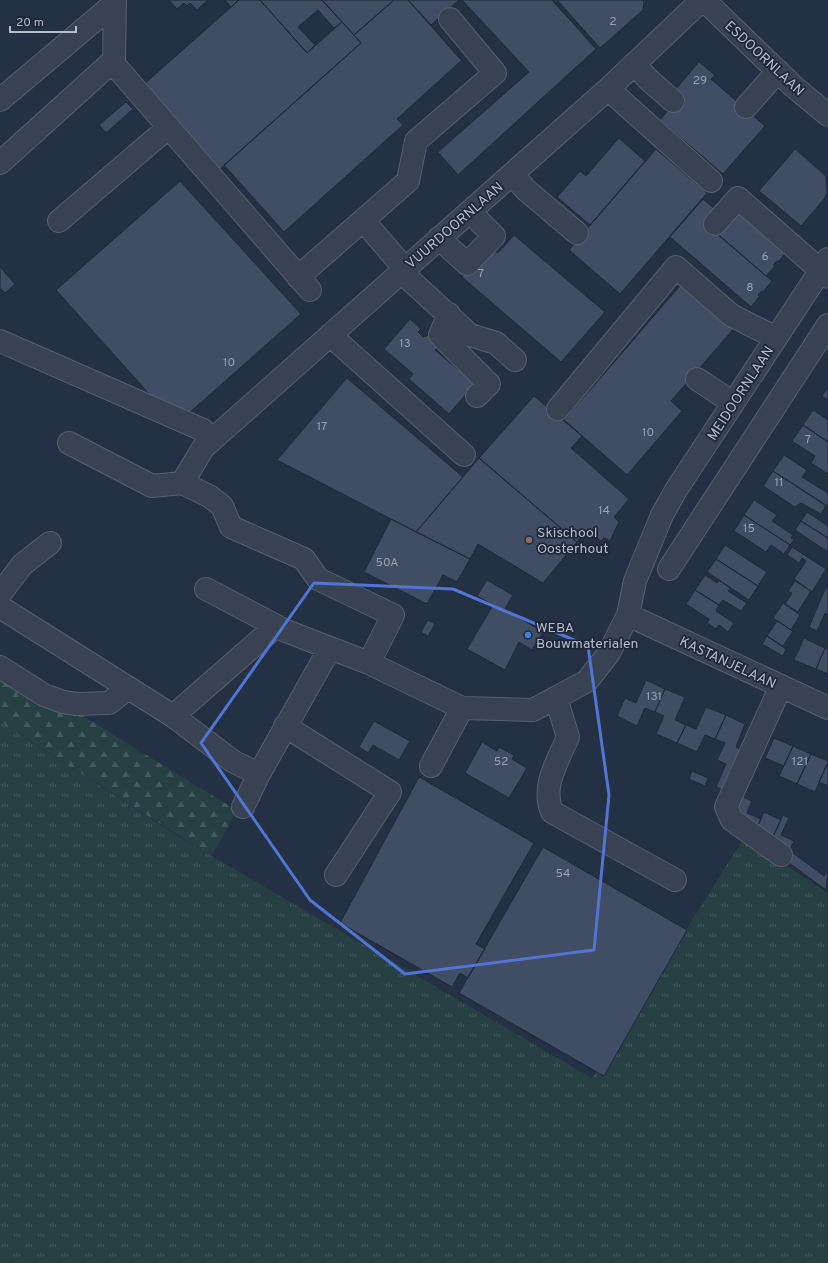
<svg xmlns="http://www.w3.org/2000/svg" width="828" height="1263" viewBox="0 0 828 1263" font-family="Overpass,sans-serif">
<defs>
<pattern id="grass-tufts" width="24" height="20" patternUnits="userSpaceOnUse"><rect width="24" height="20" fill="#264044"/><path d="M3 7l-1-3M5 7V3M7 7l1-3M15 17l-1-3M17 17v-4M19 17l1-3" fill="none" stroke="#435a5e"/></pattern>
<pattern id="forest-firs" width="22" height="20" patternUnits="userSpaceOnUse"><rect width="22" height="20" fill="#264044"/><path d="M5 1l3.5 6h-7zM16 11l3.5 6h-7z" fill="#435a5e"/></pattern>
</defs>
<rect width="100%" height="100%" fill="#243044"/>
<!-- grass -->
<path fill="url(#grass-tufts)" d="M0,722L186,841L592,1078L744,838L828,893V1263H0Z"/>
<!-- forest -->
<path fill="url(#forest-firs)" d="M0,665L236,810L227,829L211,856L0,722Z"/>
<!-- building -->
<path fill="#404d64" stroke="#1f293a" d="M169,0H208L197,10L190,3L187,6L184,3L177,9Z
M225,0H239L231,7Z
M239,0H260L307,53L342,22L361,43L218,171L142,86Z
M260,0H322L342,22L334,28L318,10L298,27L315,45L307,53Z
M322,0H394L354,35Z
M394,0H408L461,60L463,59L397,119L403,125L284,232L224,165L361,43L354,35Z
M408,0H459L431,25Z
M462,0H552L596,49L458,175L438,152L529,72Z
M559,0H642L644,2L643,10L600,48L558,1Z
M699,62L715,75L711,79L765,126L723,174L660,120L681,95L675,90Z
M126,102L133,109L106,133L99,125Z
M619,138L645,161L590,225L557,197L580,171L586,176Z
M656,149L707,193L620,294L569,250Z
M795,149L826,176L827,191L825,198L801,226L759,191Z
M180,181L301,314L188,414L151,396L56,290Z
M703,199L715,209L704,222L772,281L764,291L765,293L762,291L758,295L761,298L759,297L751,307L670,237Z
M738,209L787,251L779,261L780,262L777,261L773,265L776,267H774L766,276L717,234Z
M514,235L605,312L561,362L462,277L479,258L494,250L498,253Z
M0,267L15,284L5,293L0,288Z
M685,280L737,325L671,401L682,411L627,475L564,420Z
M410,319L421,329L418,332L423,337L429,335L440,345L435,350L475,384L449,414L409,379L413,374L384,349Z
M347,378L463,477L416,532L277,460Z
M828,387V400L822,396Z
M534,396L582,436L571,448L629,499L614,517L619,522L609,543V540L604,538L601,541L588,530L577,542L479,458Z
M813,410L828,420V442L803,425Z
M803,425L828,442V474L811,463L815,456L792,441Z
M784,455L807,470L802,477L828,493V507L773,471Z
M479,458L577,542L543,583L478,544L470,559L416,532Z
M773,471L826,505L821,514L801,503L795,507L763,486Z
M754,500L777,515L772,521L793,535L791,538L794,540L790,545L744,515Z
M807,512L828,526V538L801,521Z
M744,515L790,545L784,554L771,545L766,552L734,531Z
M391,519L470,559L457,582L443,575L427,604L364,572Z
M801,521L828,538V552L795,530Z
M725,545L767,572L758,586L716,559Z
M792,547L826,569L812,592L794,579L806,561L802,558L799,563L787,555Z
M716,559L758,586L749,600L707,572Z
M705,575L717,583L719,580L730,588L728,591L747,603L741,611L723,600L719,605L695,590Z
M487,580L513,595L505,609L543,632L532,650L519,642L505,670L467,649L493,605L477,596Z
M795,581L811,591L798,612L785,604L792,593L788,591Z
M828,587V615L825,613L817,631L809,627L825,589Z
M695,590L719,605L716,611L734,623L728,632L719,625L716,629L707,623L709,619L686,604Z
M783,603L800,615L791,630L773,618Z
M428,620L435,624L428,636L421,632Z
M777,621L793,631L783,646L767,636Z
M767,636L786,649L783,656L762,644Z
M804,638L825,648L816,669L794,660Z
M825,648L828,649V674L816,669Z
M646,680L665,689L655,712L645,708L637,726L617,716L625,698L636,703Z
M665,689L685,697L675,720L686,725L677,743L656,734L664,716L655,712Z
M706,707L726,715L715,739L705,735L697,752L677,743L686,725L696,729Z
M726,715L745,724L736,747L746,752L729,793L716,787L726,764L717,760L725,743L715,739Z
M374,721L410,741L399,760L373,745L368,753L359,747Z
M774,738L793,746L784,766L765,758Z
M482,742L497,751L499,747L514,755L512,759L527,768L509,798L465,773Z
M793,746L811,754L797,784L779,776Z
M811,754L828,761L815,792L797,784Z
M828,763V786L819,782Z
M692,771L708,778L705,786L689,779Z
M419,777L534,843L476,944L485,949L468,978L460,973L452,987L340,923Z
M741,796L752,801L747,813L761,819L756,830L734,814Z
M764,812L781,820L771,841L756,830Z
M783,815L789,818L781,835L794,841L788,853L771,841Z
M543,847L687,930L604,1076L459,993Z
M789,850L824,876L828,868L826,890L785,860Z"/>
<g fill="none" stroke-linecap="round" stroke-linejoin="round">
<!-- minor casing -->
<g stroke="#566070" stroke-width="24">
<path id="minor" d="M704,0L793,86L828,115
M112,62L310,290
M634,64L649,80L673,101
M608,89L711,181
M0,100L115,3
M746,107L778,71
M0,163L114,60L115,0
M512,174L526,190L577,233
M363,220L405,269
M59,221L169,127
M715,224L738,198L828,277
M439,238L467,264L494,236L470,212
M403,270L411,281L470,335L496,343L515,360
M298,277L408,181L416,141L495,73L450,19
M449,314L440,335L489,384L477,396
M330,335L464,455
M0,341L203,430L211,440
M697,379L733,403
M558,409L676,267L731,315L776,338
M69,443L152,486L182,483
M669,569L828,325
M206,589L286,631L369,663L462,708L533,710L587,681L609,653L628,615L635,581L662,515L676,490L828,259
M0,594L22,565L50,543
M0,607L173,716L276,626
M628,615L828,708
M369,663L393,615L318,579L304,559L231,527L222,506L209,496L182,483L203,448L608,89L702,0
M0,667L44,695L63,702L77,704L109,703L128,688
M781,686L726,807L732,820L781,855
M556,698L568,737C558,761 541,786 552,812L675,880
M173,716L234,762L259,774L330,648
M285,726L390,792L336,875
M431,766L462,708
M243,807L259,774"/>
</g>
<!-- minor -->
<use href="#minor" stroke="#384253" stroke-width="22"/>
</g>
<!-- marked area -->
<path fill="none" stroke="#5275d4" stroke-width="3" stroke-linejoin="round" d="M314,583L453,589L588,646L609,795L594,950L405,974L310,900L201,743Z"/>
<!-- markers -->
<circle fill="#8d6e63" stroke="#1d2738" stroke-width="1.5" cx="529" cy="540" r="4"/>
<circle fill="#3f7fe0" stroke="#1d2738" stroke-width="1.5" cx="528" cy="635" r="4"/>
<g text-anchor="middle" stroke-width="3.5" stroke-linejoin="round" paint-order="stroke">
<!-- number labels -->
<g font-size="12" fill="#98a1b3">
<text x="613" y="25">2</text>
<text x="700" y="84">29</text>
<text x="765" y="260">6</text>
<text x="481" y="277">7</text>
<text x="750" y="291">8</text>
<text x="405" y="347">13</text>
<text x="229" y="366">10</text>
<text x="322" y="430">17</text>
<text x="648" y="436">10</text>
<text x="808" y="443">7</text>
<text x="779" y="486">11</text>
<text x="604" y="514">14</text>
<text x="749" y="532">15</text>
<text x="387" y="566">50A</text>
<text x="654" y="700">131</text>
<text x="501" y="765">52</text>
<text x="800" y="765">121</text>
<text x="563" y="877">54</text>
</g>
<!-- street labels -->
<g font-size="14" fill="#b5bdcd" stroke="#1d2738">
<text transform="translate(765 58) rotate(43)" y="5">ESDOORNLAAN</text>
<text transform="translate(454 225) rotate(-41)" y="5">VUURDOORNLAAN</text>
<text transform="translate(740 393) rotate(-57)" y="5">MEIDOORNLAAN</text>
<text transform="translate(728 662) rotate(25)" y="5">KASTANJELAAN</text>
</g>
<!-- poi labels -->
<g font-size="14" fill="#b5bdcd" stroke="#1d2738" text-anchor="start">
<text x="537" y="537">Skischool<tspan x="537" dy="16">Oosterhout</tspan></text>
<text x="536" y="632">WEBA<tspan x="536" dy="16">Bouwmaterialen</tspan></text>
</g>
</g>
<!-- scale -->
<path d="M10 26v6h66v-6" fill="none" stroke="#b5bdcd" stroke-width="2"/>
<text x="16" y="26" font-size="12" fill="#b5bdcd" stroke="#1d2738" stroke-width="3" paint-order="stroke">20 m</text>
</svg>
